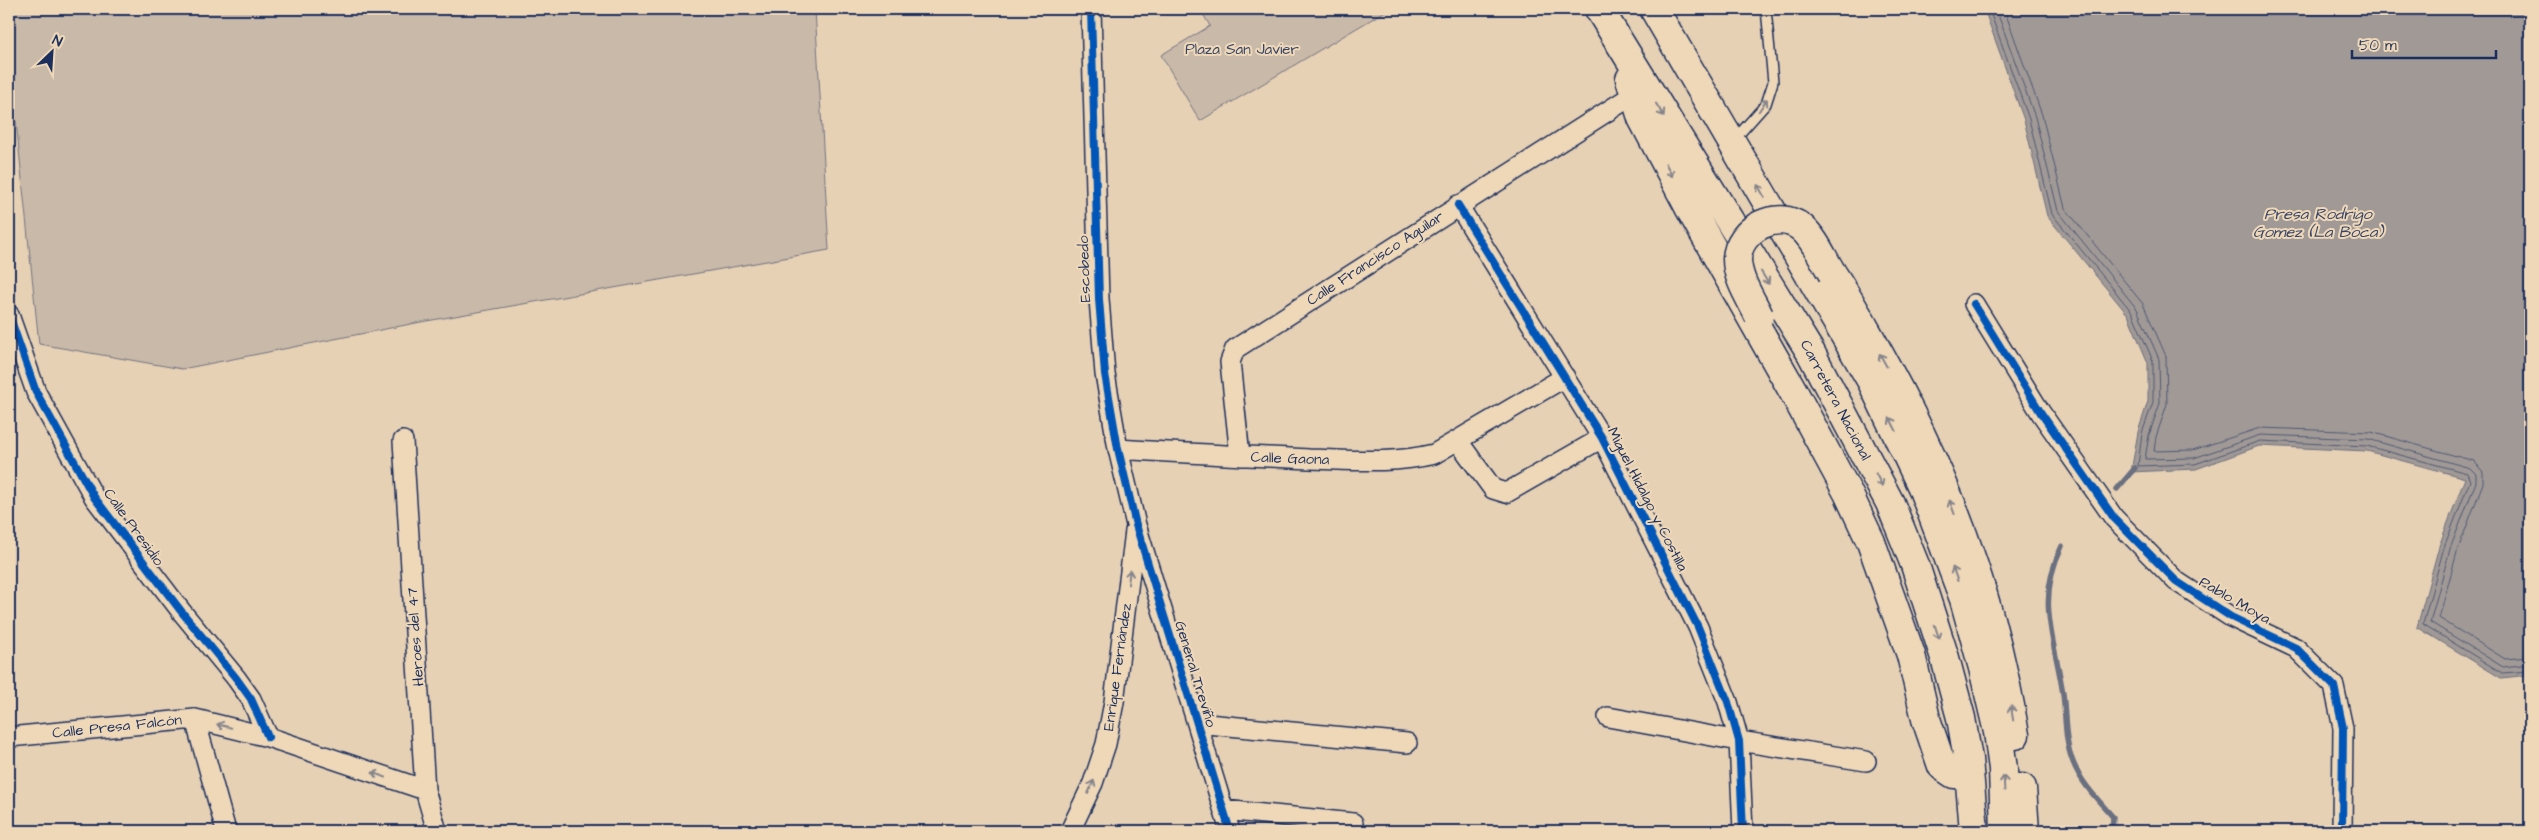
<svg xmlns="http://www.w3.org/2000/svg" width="2539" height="840" viewBox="0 0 2539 840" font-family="'Architects Daughter',sans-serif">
<rect width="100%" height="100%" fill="#e7d1b4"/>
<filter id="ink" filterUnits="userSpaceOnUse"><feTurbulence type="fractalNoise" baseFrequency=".02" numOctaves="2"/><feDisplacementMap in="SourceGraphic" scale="10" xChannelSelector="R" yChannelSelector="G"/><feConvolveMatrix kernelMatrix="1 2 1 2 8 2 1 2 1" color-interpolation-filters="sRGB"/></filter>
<g filter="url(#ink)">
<!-- green -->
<path fill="#c9b9a8" stroke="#727483" d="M9,9H815L829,250L421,322L182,369L39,344L12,82L9,78Z
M1200,9H1389L1200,121L1161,55L1210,26Z"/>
<!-- water -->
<path fill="#a09996" stroke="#6b6f80" d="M1984,9H2530V675L2501,678L2417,627L2439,546L2465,478L2367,451L2259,446L2196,469L2131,472L2138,432L2148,401V363L2128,315L2047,216L2024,120Z"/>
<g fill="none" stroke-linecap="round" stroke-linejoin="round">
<!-- shore -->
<path stroke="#505974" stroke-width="1" d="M1989,9L2029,119L2052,214L2132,312L2153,361V402L2142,433L2138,466L2195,464L2260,441L2367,446L2467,473L2470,481L2444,547L2423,624L2502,673L2530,671
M1996,9L2035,117L2058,211L2137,309L2159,359L2160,403L2149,435L2145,459L2194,458L2260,435L2368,439L2470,468L2476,474V482L2450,549L2430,622L2503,667L2530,664
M2004,9L2042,115L2065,208L2143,304L2166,356L2167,404L2156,437L2154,451L2193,450L2260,428L2371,432L2474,461L2483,472V483L2457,552L2439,618L2505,659L2530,657"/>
<!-- stream -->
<path stroke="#6b6f80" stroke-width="5.5" d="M2117,489L2135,468
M2062,546C2035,601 2055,639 2063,694C2066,717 2064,740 2073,762C2081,783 2098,800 2113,817L2112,831"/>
<!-- lane casing -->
<g stroke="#1b2f5e" stroke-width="12">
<path id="lane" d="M1734,140L1766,104L1773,82L1766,9"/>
</g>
<!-- street casing -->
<g stroke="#1b2f5e" stroke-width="22">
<path id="street" d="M1091,9L1099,299L1105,374L1118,449L1136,525L1230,831
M1458,205L1602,438L1698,627L1728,702L1739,741L1743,831
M1974,304L2041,413L2114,518L2176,581L2231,617L2296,648L2334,686L2343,728L2342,831
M9,315L36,392L94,497L181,611L236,678L251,699L268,737
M403,441L425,790L437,831
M1458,441L1493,489L1506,493L1602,438
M1118,449C1182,453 1245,456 1309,459C1351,460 1393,464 1434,454L1565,377
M1240,456L1230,362L1235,349L1633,95
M1608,717L1739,741L1866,761
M195,719L226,831
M1197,723L1407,743
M9,737L195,719L268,737L425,790
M1224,810L1353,823
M1070,831L1093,783L1106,744L1114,702L1135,531"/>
</g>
<!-- highway casing -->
<g stroke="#1b2f5e" stroke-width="31">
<path id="highway" d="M1599,9L1811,353L1890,503L1915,565L1945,658L1961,718L1968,759L1974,831
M1654,9L1872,382L1922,487L1964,599L1983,668L1998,732L2003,769L2005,831
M1630,79L1642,118L1689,207L1793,391L1848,493L1871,542L1911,655L1926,719L1942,766L1954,774
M1832,273C1848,297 1862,323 1876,348C1944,468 1994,599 2015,735
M2022,788L2025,831"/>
</g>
<!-- lane -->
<use href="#lane" stroke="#efd8b8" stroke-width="9"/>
<!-- street -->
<use href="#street" stroke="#efd8b8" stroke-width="19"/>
<!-- highway -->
<use href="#highway" stroke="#efd8b8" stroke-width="28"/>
<!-- highway-bridge casing -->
<g stroke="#1b2f5e" stroke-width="31" stroke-linecap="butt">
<path id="highway-bridge" d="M1759,316C1751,299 1737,279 1737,259C1738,229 1778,208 1802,228C1815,239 1823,259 1832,273"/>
</g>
<!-- highway-bridge -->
<use href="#highway-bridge" stroke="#efd8b8" stroke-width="28"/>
<!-- cycleway casing -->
<g stroke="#efd8b8" stroke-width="11">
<path id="cycleway" d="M1091,9L1099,299L1105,374L1118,449L1136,525L1230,831
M1458,205L1602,438L1698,627L1728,702L1739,741L1743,831
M1974,304L2041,413L2114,518L2176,581L2231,617L2296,648L2334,686L2343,728L2342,831
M9,315L36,392L94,497L181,611L236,678L251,699L268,737"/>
</g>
<!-- cycleway -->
<use href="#cycleway" stroke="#0057b8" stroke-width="8"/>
</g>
<!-- one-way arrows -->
<defs><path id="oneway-shaft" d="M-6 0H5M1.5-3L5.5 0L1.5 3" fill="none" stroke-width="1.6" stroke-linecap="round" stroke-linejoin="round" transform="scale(1.25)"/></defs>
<g stroke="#85848b">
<use href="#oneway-shaft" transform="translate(1763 105) rotate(-56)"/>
<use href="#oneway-shaft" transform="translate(1660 110) rotate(58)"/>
<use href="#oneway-shaft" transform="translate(1669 170) rotate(63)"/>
<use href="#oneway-shaft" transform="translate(1761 191) rotate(-120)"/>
<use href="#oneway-shaft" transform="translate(1765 278) rotate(58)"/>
<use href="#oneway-shaft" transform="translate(1883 360) rotate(-119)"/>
<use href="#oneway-shaft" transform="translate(1893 424) rotate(-117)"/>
<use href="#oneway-shaft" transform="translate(1879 480) rotate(63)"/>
<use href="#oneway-shaft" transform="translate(1952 507) rotate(-110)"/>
<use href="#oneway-shaft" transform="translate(1955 574) rotate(-110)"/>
<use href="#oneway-shaft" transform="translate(1129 577) rotate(-82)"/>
<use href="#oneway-shaft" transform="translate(1937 632) rotate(72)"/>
<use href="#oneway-shaft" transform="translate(2012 713) rotate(-99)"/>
<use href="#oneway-shaft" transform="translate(224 726) rotate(-166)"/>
<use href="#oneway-shaft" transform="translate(379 775) rotate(-161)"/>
<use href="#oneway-shaft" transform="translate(2004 783) rotate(-93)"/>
<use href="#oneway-shaft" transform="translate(1091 787) rotate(-66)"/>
</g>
</g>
<g text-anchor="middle" stroke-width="4" stroke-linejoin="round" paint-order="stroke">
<!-- park labels -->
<g font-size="15" fill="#354469" stroke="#efd8b8">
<text x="1242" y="54">Plaza San Javier</text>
</g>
<!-- street labels -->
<g font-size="15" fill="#1b2f5e" stroke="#efd8b8">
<text transform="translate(1375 258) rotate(-33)" y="5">Calle Francisco Aguilar</text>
<text transform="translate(1084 269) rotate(-92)" y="5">Escobedo</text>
<text transform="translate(1836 400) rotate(62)" y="5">Carretera Nacional</text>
<text transform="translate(1290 458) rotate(2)" y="5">Calle Gaona</text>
<text transform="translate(1648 499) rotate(63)" y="5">Miguel Hidalgo y Costilla</text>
<text transform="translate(134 527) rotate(54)" y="5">Calle Presidio</text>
<text transform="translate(2235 600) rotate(30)" y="5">Pablo Moya</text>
<text transform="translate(415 637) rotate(-94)" y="5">Heroes del 47</text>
<text transform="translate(1117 667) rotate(-82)" y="5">Enrique Fernández</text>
<text transform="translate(1196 674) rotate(73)" y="5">General Treviño</text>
<text transform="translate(117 726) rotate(-6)" y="5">Calle Presa Falcón</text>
</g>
<!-- water labels -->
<g font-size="16" font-style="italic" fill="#364469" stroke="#efd8b8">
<text x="2318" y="219">Presa Rodrigo<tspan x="2318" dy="18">Gomez (La Boca)</tspan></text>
</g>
</g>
<!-- margin -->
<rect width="2539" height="840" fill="none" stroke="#efd8b8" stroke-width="30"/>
<rect x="15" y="15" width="2509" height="810" fill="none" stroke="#1b2f5e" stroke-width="2" filter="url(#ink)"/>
<!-- north arrow -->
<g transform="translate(52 52) rotate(25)" stroke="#efd8b8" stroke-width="4" paint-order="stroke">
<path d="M0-4L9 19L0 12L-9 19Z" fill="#1b2f5e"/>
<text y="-8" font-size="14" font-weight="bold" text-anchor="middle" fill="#1b2f5e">N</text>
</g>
<!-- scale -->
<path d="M2352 50v8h144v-8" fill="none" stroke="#1b2f5e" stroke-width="2.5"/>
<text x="2359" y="50" font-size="15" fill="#1b2f5e" stroke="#efd8b8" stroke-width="4" paint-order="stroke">50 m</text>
</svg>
